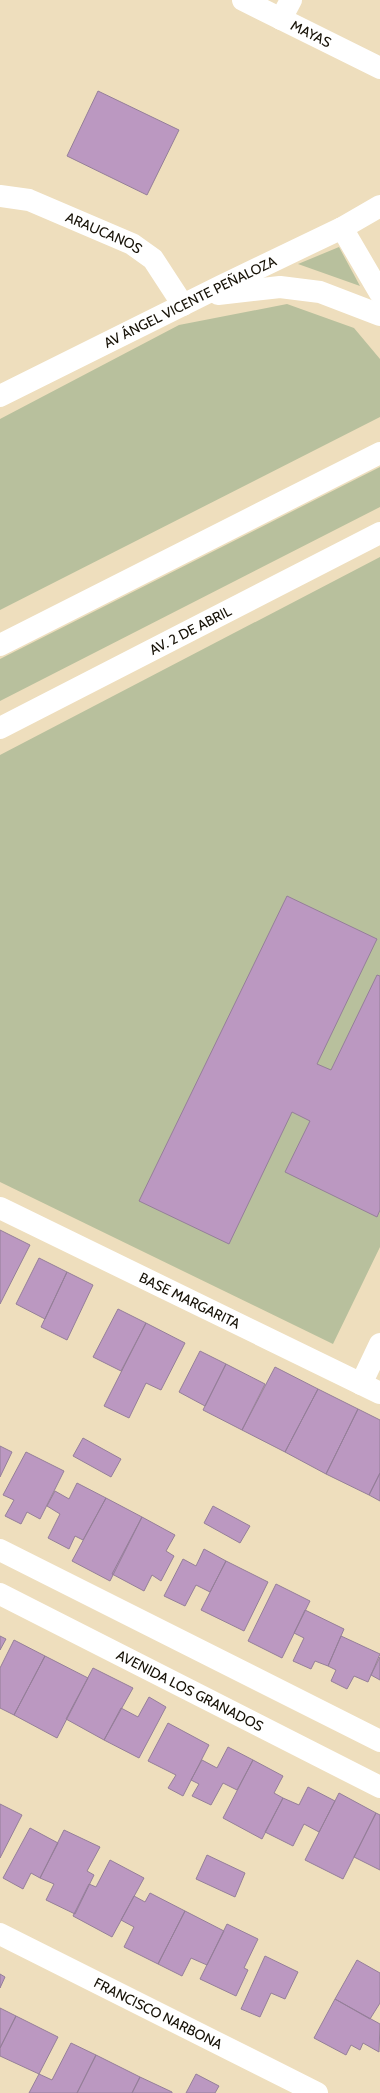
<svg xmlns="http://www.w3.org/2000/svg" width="380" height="2093" viewBox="0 0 380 2093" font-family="Cabin,sans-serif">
<rect width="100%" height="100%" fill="#eedebd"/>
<!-- green -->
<path fill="#b8c09d" d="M339,247L360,286L298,264Z
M287,304L354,328L380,359V417L0,610V419L179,325Z
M380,467V507L0,701V659Z
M380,557V1247L333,1344L0,1182V755Z"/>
<!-- building -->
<path fill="#bb98c1" stroke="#957f99" d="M98,91L179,130L147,195L67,156Z
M287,896L377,939L317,1064L331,1070L377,975L380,976V1210L377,1217L285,1172L310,1121L292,1112L229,1244L139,1201Z
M0,1230L30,1245L0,1304Z
M39,1258L67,1272L45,1319L16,1304Z
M67,1272L93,1285L67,1340L41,1327Z
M118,1309L146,1323L121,1371L93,1357Z
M146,1323L185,1343L161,1390L146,1383L129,1418L104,1406Z
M200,1351L226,1364L205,1406L179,1392Z
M226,1364L265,1384L242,1430L203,1410Z
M275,1367L318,1389L285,1452L242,1430Z
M318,1389L358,1409L326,1474L285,1452Z
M358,1409L380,1420V1473L369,1495L326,1474Z
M83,1438L121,1459L111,1477L73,1456Z
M0,1446L12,1452L0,1477Z
M26,1452L64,1471L40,1519L27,1512L21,1524L5,1516L14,1500L3,1495Z
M380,1473V1501L369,1495Z
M77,1483L106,1498L83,1540L75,1536L69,1549L48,1538L60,1514L47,1506L55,1491L69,1499Z
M106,1498L142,1517L110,1581L72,1561Z
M213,1506L250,1526L240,1543L204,1523Z
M142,1517L175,1535L166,1551L174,1556L161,1581L152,1575L144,1591L112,1574Z
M204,1549L226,1561L210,1592L196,1585L185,1606L164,1596L183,1559L196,1566Z
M226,1561L268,1582L244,1631L201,1610Z
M276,1584L310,1601L282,1658L248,1641Z
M305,1610L344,1629L328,1666L315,1661L311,1669L293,1661L304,1638L294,1633Z
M0,1636L6,1639L0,1650Z
M341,1636L380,1654L368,1682L354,1676L347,1689L331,1681L336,1670L328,1666Z
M14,1640L45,1656L14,1715L0,1708V1668Z
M45,1656L88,1678L57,1738L14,1715Z
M380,1657V1680L371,1675Z
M93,1668L133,1688L104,1740L66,1719Z
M149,1697L166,1707L139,1758L104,1740L121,1708L138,1717Z
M168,1723L209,1745L183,1796L168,1788L176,1775L148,1761Z
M228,1747L253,1760L237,1790L223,1783L211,1805L192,1796L199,1784L191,1780L202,1760L217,1768Z
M253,1760L283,1776L274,1793L283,1798L262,1839L223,1818Z
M308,1787L335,1801L319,1832L304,1824L293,1846L265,1832L283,1798L299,1805Z
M339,1793L376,1813L343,1879L305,1860Z
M0,1804L22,1815L0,1858Z
M376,1813L380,1815V1870L354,1857Z
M30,1828L58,1843L40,1878L31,1873L23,1889L3,1878Z
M64,1830L100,1847L87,1871L94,1875L75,1914L46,1900L54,1884L40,1878Z
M207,1855L245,1873L235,1897L196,1879Z
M110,1860L144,1878L112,1937L73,1916L89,1884L96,1887Z
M150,1893L185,1911L158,1964L124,1947L134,1927L121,1920L134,1896L145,1902Z
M185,1911L224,1931L207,1965L191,1958L182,1976L158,1964Z
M227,1924L258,1939L244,1968L248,1970L236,1996L200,1979Z
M265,1956L298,1972L285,1999L271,1993L260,2017L241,2009Z
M357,1960L380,1973V2003L370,2019L335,1999Z
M0,1974L5,1977L0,1988Z
M335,1999L380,2024L379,2052L363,2043L360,2050L351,2045L346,2055L314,2038Z
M0,2008L16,2016L0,2048Z
M16,2016L58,2037L39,2074L0,2056V2048Z
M71,2043L96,2055L77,2093H29L39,2074L52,2080Z
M96,2055L140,2077L132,2093H77Z
M196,2074L219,2086L215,2093H186Z
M140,2077L172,2092V2093H132Z"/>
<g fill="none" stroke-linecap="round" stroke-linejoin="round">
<!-- street -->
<g stroke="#fff" stroke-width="22">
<path id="s1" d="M243,0L380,68"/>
<path d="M281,19L291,0"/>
<path id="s2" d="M0,196L29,200L132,244L153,259L183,305"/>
<path d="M342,228L380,293"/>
<path id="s3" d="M0,1208L380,1393"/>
<path d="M361,1384L380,1344"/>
<path d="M0,1550L380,1741"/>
<path id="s4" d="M0,1594L380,1787"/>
<path id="s5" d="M0,1934L317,2093"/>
</g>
<!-- secondary -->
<g stroke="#fff" stroke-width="22">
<path d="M218,294L280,287L320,292L380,315"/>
<path id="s6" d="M0,396L221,286L342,228L380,206"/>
<path d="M0,645L380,453"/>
<path id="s7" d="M0,728L380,533"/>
</g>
</g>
<g text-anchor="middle" stroke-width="4" stroke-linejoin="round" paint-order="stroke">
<!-- street labels -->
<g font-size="14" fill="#161106" stroke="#fff">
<text dy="5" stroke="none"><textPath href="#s1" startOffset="76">MAYAS</textPath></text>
<text dy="5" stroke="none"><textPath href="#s2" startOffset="111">ARAUCANOS</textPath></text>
<text dy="5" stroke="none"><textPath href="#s6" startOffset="212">AV ÁNGEL VICENTE PEÑALOZA</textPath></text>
<text dy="5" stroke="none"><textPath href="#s7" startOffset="214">AV. 2 DE ABRIL</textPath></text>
<text dy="5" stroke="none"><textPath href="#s3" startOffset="211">BASE MARGARITA</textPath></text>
<text dy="5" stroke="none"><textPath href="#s4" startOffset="213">AVENIDA LOS GRANADOS</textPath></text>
<text dy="5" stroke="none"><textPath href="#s5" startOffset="177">FRANCISCO NARBONA</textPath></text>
</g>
</g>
</svg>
